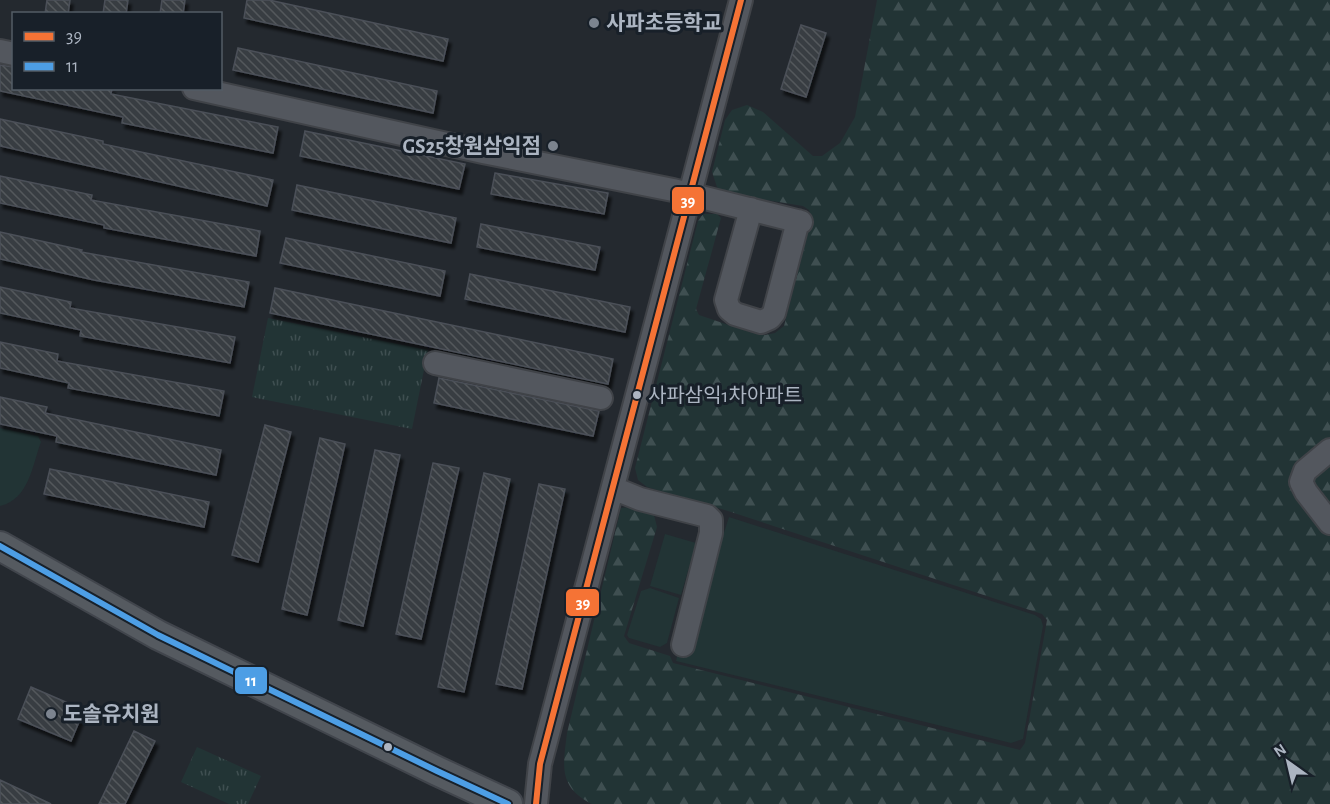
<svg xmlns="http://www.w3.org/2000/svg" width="1330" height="804" viewBox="0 0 1330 804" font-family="'Alegreya Sans','Noto Sans KR',sans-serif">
<defs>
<pattern id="forest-firs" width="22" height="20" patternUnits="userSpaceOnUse" patternTransform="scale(1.5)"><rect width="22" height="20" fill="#223435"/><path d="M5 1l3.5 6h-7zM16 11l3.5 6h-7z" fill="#3f4f51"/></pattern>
<pattern id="park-tufts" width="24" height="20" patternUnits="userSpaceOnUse" patternTransform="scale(1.5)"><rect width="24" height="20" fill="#223435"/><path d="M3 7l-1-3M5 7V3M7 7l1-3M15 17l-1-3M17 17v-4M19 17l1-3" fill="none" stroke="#3f4f51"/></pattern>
<pattern id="building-back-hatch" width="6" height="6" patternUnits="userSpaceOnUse" patternTransform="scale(1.5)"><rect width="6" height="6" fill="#393e43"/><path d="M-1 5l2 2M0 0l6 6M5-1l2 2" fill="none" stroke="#53585c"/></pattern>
<filter id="shadow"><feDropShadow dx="3" dy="5" stdDeviation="1.5" flood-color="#0009"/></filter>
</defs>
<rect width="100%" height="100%" fill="#24292f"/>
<!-- green -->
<path fill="#223435" d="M0,428L38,436L41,442C32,466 29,499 0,506Z
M729,517L1035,615L1041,619L1043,626L1023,739L1011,743L676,661L690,599L702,602Z
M665,534L696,543L681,595L650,586Z
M650,588L679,598L667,643L660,647L629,638L627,635L641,591Z"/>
<!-- forest -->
<path fill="url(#forest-firs)" d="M877,0H1330V804H592C558,787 563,766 567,733L621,508L630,507L654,515L657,527L624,636L629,643L670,656L673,663L1020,750L1025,743L1047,620L1042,614L728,511L647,487L638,480L635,468L698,221L703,214H717L721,218L696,309L699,315L752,333L765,335L775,333L784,326L812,218L809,210L803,206L725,193L717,187L712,172L725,120L732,110L747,105L763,112L813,156H822L840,143L855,117Z"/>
<!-- park -->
<path fill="url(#park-tufts)" d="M268,318L428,350L412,429L252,397Z
M197,747L261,776L248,804H229L181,782Z"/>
<!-- building -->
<path fill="url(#building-back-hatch)" stroke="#4b5058" stroke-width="1.5" filter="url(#shadow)" d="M47,0H70L68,14H45Z
M105,0H128L126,14H103Z
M162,0H185L183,14H160Z
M247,0H269L448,39L443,61L244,18Z
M801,25L826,33L806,97L781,89Z
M238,48L437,91L433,113L233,70Z
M0,65L14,67V90L112,88L111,94L278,127L273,153L122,123L123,117L0,91Z
M0,119L103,141V144L273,180L267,206L0,146Z
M305,131L465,164L459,189L300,156Z
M495,173L608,193L604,214L491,194Z
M0,176L92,195L91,200L260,231L256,256L104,228V225L0,203Z
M297,185L456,218L451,243L292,210Z
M481,224L600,247L595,270L477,247Z
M0,232L82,250L81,252L249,282L244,307L94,280L0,259Z
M286,238L445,271L440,296L280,263Z
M470,274L630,307L625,332L465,299Z
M0,287L71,302L70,308L235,337L230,363L80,336L81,330L0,313Z
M275,288L613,359L608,384L270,313Z
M0,342L58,354L57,361L224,391L219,416L68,388L69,383L0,368Z
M439,378L599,411L593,436L434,403Z
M0,397L47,407L45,413L221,450L216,475L56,442L57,436L0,424Z
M265,425L291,432L258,562L232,555Z
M320,438L345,444L307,615L282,609Z
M375,450L400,455L363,626L338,620Z
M433,463L459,468L421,639L396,634Z
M50,469L209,502L204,527L44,494Z
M484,473L510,479L464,692L438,687Z
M539,484L565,489L522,689L496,684Z
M31,687L84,710L71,741L18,719Z
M134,731L155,741L125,804H99Z
M0,780L51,804H0Z"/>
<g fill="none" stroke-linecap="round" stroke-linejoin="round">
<!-- minor casing -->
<g stroke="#404348" stroke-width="26">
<path id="minor" d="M0,51L14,54
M194,88L483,152L673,190L801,222
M751,209L726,300L729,309L735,314L761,322L770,318L774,313L798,221
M435,363L601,398
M1330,450L1305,471L1301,482L1306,492L1330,523
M613,488L640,499L707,516L711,520V533L683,645
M536,804L540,764L741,0"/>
</g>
<!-- major casing -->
<g stroke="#41454c" stroke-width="32">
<path id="major" d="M0,546L158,635L437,771L508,804"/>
</g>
<!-- minor -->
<use href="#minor" stroke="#53575e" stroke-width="22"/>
<!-- major -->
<use href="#major" stroke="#555a60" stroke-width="28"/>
<!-- bus-1 casing -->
<g stroke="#182029" stroke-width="10">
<path id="bus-1" d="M536,804L540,764L741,0"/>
</g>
<!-- bus-2 casing -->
<g stroke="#182029" stroke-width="10">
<path id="bus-2" d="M0,546L158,635L437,771L508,804"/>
</g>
<!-- bus-1 -->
<use href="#bus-1" stroke="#f57335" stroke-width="6"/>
<!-- bus-2 -->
<use href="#bus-2" stroke="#4d9ee5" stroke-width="6"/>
</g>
<!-- markers -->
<g fill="#7c848f" stroke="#182029" stroke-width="2">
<circle cx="594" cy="23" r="6"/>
<circle cx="553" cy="146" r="6"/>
<circle cx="51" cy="714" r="6"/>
</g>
<g fill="#acb5c2" stroke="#182029" stroke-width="2">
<circle cx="637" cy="395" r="5"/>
<circle cx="388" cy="747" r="5"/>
</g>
<g text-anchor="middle" stroke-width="6" stroke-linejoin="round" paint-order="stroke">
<!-- bus labels -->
<g font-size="20" fill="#acb5c2" stroke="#182029" text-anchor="start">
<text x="648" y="402">사파삼익1차아파트</text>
</g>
<!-- poi labels -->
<g font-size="21" font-weight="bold" fill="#acb5c2" stroke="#182029" text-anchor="start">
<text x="606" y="30">사파초등학교</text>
<text x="541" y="153" text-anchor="end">GS25창원삼익점</text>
<text x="63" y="721">도솔유치원</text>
</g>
</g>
<g stroke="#182029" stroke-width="2">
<rect x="671" y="186" width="34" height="29" rx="6" fill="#f57335"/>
<rect x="565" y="588" width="35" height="29" rx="6" fill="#f57335"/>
<rect x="234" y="666" width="34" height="29" rx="6" fill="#4d9ee5"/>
</g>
<g font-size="16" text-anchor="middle" font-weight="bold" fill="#fff">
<text x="688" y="206">39</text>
<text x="583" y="608">39</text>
<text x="251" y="686">11</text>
</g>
<!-- legend -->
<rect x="12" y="12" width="210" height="78" fill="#182029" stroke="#535c66" stroke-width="1.5"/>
<rect x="24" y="32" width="30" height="9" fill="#f57335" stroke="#535c66" stroke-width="1.5"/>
<text x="66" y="42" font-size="18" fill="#acb5c2">39</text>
<rect x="24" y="62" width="30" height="9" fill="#4d9ee5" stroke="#535c66" stroke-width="1.5"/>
<text x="66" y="72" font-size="18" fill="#acb5c2">11</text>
<!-- north arrow -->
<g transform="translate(1288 762) rotate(326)" stroke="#182029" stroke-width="4.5" paint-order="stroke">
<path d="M0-4.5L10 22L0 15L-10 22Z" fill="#acb5c2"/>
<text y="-9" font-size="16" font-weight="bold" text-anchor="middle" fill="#acb5c2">N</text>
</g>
</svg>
